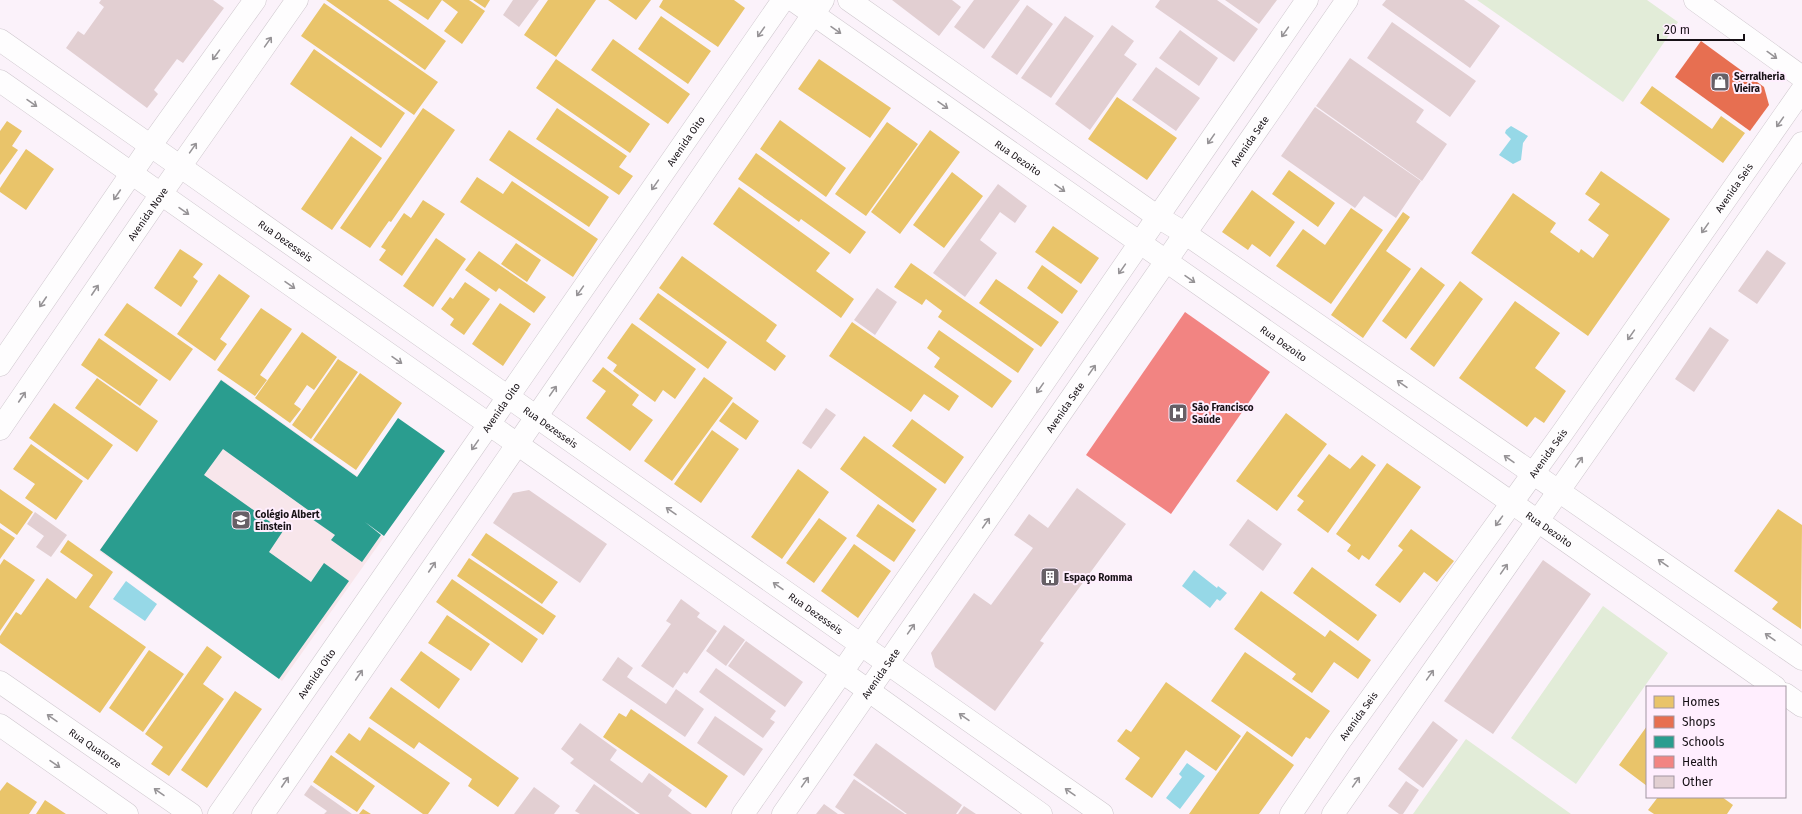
<svg xmlns="http://www.w3.org/2000/svg" width="1802" height="814" viewBox="0 0 1802 814" font-family="'Fira Sans',sans-serif">
<rect width="100%" height="100%" fill="#fbf2fa"/>
<!-- education -->
<path fill="#f8e6eb" d="M221,379L357,476L338,503L384,537L282,681L99,551Z"/>
<!-- green -->
<path fill="#e2ecd8" d="M1477,0H1647L1678,22L1623,102Z
M1603,606L1668,653L1576,784L1511,738Z
M1466,739L1571,814H1413Z"/>
<!-- water -->
<path fill="#96d8e7" d="M1511,126L1528,136L1523,143L1521,160L1513,164L1499,155L1511,139L1505,133L1506,130Z
M1194,570L1217,588L1218,586L1227,593L1220,601L1217,599L1210,608L1182,586Z
M126,581L157,604L145,621L113,599Z
M1187,763L1205,776L1180,809L1166,798L1182,777L1179,774Z"/>
<!-- homes -->
<path fill="#e9c46a" d="M326,0H388L446,41L425,70Z
M398,0H469L485,11L462,44L444,31L458,12L442,0L428,20Z
M473,0H490L485,8Z
M548,0H596L556,57L524,35Z
M608,0H651L636,20Z
M663,0H734L745,8L718,47L659,7Z
M324,3L438,82L414,115L301,36Z
M661,16L711,51L688,84L638,49Z
M613,39L690,94L668,124L591,70Z
M314,49L405,113L381,148L290,84Z
M556,59L650,124L630,153L536,88Z
M819,59L891,108L870,138L798,89Z
M1652,86L1712,129L1721,116L1745,133L1723,163L1640,103Z
M1117,97L1177,138L1147,180L1088,139Z
M423,108L455,130L391,222L389,221L370,248L340,228Z
M557,108L627,156L619,167L633,176L619,195L536,139Z
M780,120L846,168L826,197L760,149Z
M7,121L22,131L12,146L18,150L0,175V131Z
M887,122L918,144L866,216L835,194Z
M509,130L609,197L589,227L489,160Z
M930,130L960,152L900,234L871,212Z
M351,136L382,158L332,230L301,209Z
M26,149L54,169L26,210L0,192V188Z
M756,153L866,232L850,254L801,219L799,222L738,179Z
M1289,170L1335,203L1318,227L1272,194Z
M1601,171L1670,219L1588,336L1471,253L1513,193L1556,223L1550,232L1579,253L1581,249L1593,258L1609,235L1588,220L1600,204L1585,194Z
M952,172L983,196L944,248L913,225Z
M477,177L503,194L512,181L598,239L573,277L460,202Z
M739,187L830,253L816,271L854,299L841,318L713,224Z
M1252,190L1295,222L1270,257L1252,244L1248,250L1222,232Z
M423,200L445,214L402,276L379,260L386,250L381,247L404,213L411,218Z
M1351,208L1383,230L1331,304L1276,266L1303,229L1325,245Z
M1403,212L1410,217L1386,251L1411,269L1363,338L1331,315Z
M1053,226L1099,258L1081,284L1035,252Z
M436,238L466,259L433,307L403,286Z
M516,243L541,260L527,282L501,264Z
M180,249L203,264L193,277L198,281L181,307L154,288Z
M479,251L546,297L534,313L499,288L496,292L465,270Z
M682,256L777,325L766,341L786,356L775,371L659,288Z
M911,263L1034,349L1018,373L938,317L942,311L926,299L922,305L894,287Z
M1042,265L1078,291L1062,314L1027,288Z
M1421,267L1445,285L1406,339L1382,321Z
M219,274L250,296L220,339L227,344L215,361L177,334Z
M996,279L1059,322L1041,347L979,303Z
M1460,281L1483,299L1434,367L1410,349Z
M465,282L490,299L464,335L450,325L454,319L441,309L450,297L453,299Z
M658,293L727,342L708,369L639,319Z
M1515,301L1560,333L1535,368L1566,391L1544,423L1535,417L1527,427L1459,378Z
M127,303L193,349L170,381L104,335Z
M500,303L531,324L503,366L472,344Z
M261,308L292,329L260,375L267,380L255,396L217,370Z
M852,322L959,396L949,411L924,394L911,412L829,356Z
M632,323L696,369L675,399L663,390L655,402L613,371L617,365L607,358Z
M939,330L1012,381L992,408L934,367L940,358L927,348Z
M302,332L337,357L314,390L307,385L294,404L301,409L290,423L255,398Z
M99,338L158,380L140,406L81,365Z
M338,359L358,372L311,439L292,425Z
M603,367L639,395L632,405L653,420L630,451L586,418L606,391L592,381Z
M360,373L402,403L356,470L313,440Z
M704,377L733,398L672,481L644,461Z
M97,378L158,421L137,452L75,408Z
M733,402L759,421L746,440L719,421Z
M54,403L113,445L88,480L29,438Z
M1286,413L1327,444L1277,511L1236,481Z
M912,419L964,457L945,484L892,446Z
M712,430L739,449L701,503L674,484Z
M864,436L937,489L913,523L840,469Z
M31,444L83,481L56,520L25,498L35,484L13,469Z
M1329,454L1350,469L1362,455L1376,465L1328,533L1297,510L1304,501L1297,496Z
M1387,463L1421,487L1369,560L1362,555L1359,560L1347,551L1351,545L1336,534Z
M798,469L829,492L782,559L751,537Z
M0,489L33,512L17,535L0,523Z
M878,504L916,530L894,562L856,536Z
M1778,509L1802,525L1801,629L1772,609L1778,602L1734,571Z
M819,518L847,538L814,583L786,563Z
M0,528L15,538L0,559Z
M1411,529L1454,561L1437,582L1424,572L1400,603L1375,585L1403,550L1398,546Z
M486,533L558,582L542,604L471,555Z
M68,540L113,572L89,607L146,647L100,713L0,643V636L16,612L21,615L47,578L76,599L93,575L60,552Z
M854,544L891,571L858,618L821,591Z
M469,558L556,616L543,635L457,576Z
M4,559L35,580L0,631V565Z
M1312,567L1377,615L1358,641L1293,593Z
M452,579L538,639L522,663L436,602Z
M1261,591L1325,637L1330,630L1371,660L1358,679L1334,662L1312,693L1292,679L1296,674L1234,629Z
M447,615L490,644L471,671L428,643Z
M207,646L222,657L203,684L224,699L169,776L151,764L163,747L145,734Z
M149,650L184,674L143,732L109,708Z
M421,651L460,679L439,709L400,680Z
M1245,652L1330,711L1310,739L1306,737L1292,757L1211,701Z
M1166,682L1241,736L1216,771L1186,750L1152,798L1125,779L1140,758L1117,741L1126,729L1131,732Z
M391,687L519,778L498,807L468,786L472,779L419,742L414,749L369,718Z
M235,691L262,709L207,788L181,770Z
M631,709L728,776L706,808L603,737L619,713L626,717Z
M1647,726V786L1619,765Z
M369,727L450,783L428,814H423L335,752L349,733L360,741Z
M1247,731L1294,765L1259,814H1189Z
M331,755L375,786L357,812L313,782Z
M7,782L37,802L29,814H0V791Z
M1658,797H1722L1733,805L1727,814H1654L1648,810Z
M45,800L66,814H36Z
M363,809L371,814H359Z"/>
<!-- shops -->
<path fill="#e76f51" d="M1701,41L1764,87L1769,105L1750,131L1675,77Z"/>
<!-- schools -->
<path fill="#2a9d8f" d="M221,380L357,477L398,418L445,451L384,536L365,522L381,535L362,562L331,540L335,535L312,519L315,515L223,449L204,475L283,531L269,552L311,582L324,563L349,581L279,679L100,550Z"/>
<!-- health -->
<path fill="#f28482" d="M1185,312L1270,372L1171,514L1086,455Z"/>
<!-- building -->
<path fill="#e2cfd2" d="M101,0H213L224,8L183,63L177,59L154,90L158,94L147,108L66,48L78,31L84,35L104,7L99,3Z
M513,0H539L519,27L503,15Z
M892,0H952L961,7L939,36Z
M974,0H1020L984,49L954,27Z
M1160,0H1217L1258,29L1234,62L1155,7Z
M1225,0H1277L1259,24Z
M1386,0H1464L1500,26L1470,68L1382,5Z
M1027,5L1053,24L1017,75L991,57Z
M1065,16L1094,36L1051,98L1021,78Z
M1392,22L1476,81L1450,117L1367,58Z
M1112,25L1134,41L1124,55L1137,64L1090,130L1055,104Z
M1180,30L1218,58L1199,86L1159,58Z
M1350,58L1424,110L1416,122L1447,144L1422,181L1316,106Z
M1156,67L1200,98L1176,131L1132,100Z
M1315,107L1421,181L1396,218L1364,196L1355,208L1281,156Z
M998,184L1027,206L1015,223L1000,212L980,240L997,253L965,297L933,273Z
M1767,250L1786,263L1757,304L1738,291Z
M877,288L897,302L875,335L854,320Z
M1710,327L1729,340L1694,392L1675,379Z
M826,408L836,415L811,449L802,443Z
M1077,488L1126,524L1040,641L1044,643L995,711L935,667L931,653L974,593L991,605L1033,548L1014,535L1029,514L1048,528Z
M529,490L607,544L580,583L493,523L513,493Z
M35,512L67,535L51,557L36,547L44,536L27,524Z
M1248,519L1282,544L1263,571L1229,545Z
M1543,560L1591,594L1493,734L1444,701Z
M681,599L700,613L697,617L717,631L687,674L684,672L673,688L641,666L671,624L666,621Z
M724,625L745,640L726,666L706,651Z
M746,641L803,682L785,707L728,666Z
M618,657L633,668L627,677L666,704L676,689L704,709L685,737L602,680Z
M716,668L776,711L770,719L775,722L763,738L699,692Z
M715,716L763,749L744,776L697,743Z
M1433,721L1458,740L1423,788L1398,769Z
M580,723L617,750L610,760L642,783L649,773L672,790L668,796L692,814H640L570,763L574,759L561,749Z
M876,743L962,805L956,814H907L853,775Z
M854,779L905,814H845L835,807Z
M1406,781L1419,790L1403,814H1399L1388,806Z
M594,784L636,814H580L575,811Z
M311,785L352,814H324L327,811L304,795Z
M534,787L560,806L554,814H514Z
M824,804L838,814H816Z
M964,806L976,814H958Z"/>
<g fill="none" stroke-linecap="round" stroke-linejoin="round">
<!-- street casing -->
<g stroke="#cec7cd" stroke-width="23">
<g id="street">
<path id="s1" d="M793,0L1775,687"/>
<path d="M849,0L1158,217L1186,234L1802,659"/>
<path d="M1695,0L1802,77"/>
<path id="s2" d="M0,40L1102,814"/>
<path d="M0,81L869,691L1041,814"/>
<path d="M0,365L151,145L255,0"/>
<path id="s3" d="M0,429L161,194L297,0"/>
<path d="M1785,694L1802,706"/>
<path id="s4" d="M219,814L783,0"/>
<path d="M263,814L823,0"/>
<path id="s5" d="M1291,814L1340,741L1563,432L1802,90"/>
<path d="M1333,814L1802,143"/>
</g>
</g>
<!-- secondary casing -->
<g stroke="#cec7cd" stroke-width="23">
<g id="secondary">
<path id="s6" d="M0,682L191,814"/>
<path d="M0,725L127,814"/>
<path d="M743,814L1031,401L1307,0"/>
<path id="s7" d="M783,814L1347,0"/>
</g>
</g>
<!-- street -->
<use href="#street" stroke="#fefdfe" stroke-width="22"/>
<!-- secondary -->
<use href="#secondary" stroke="#fefdfe" stroke-width="22"/>
</g>
<!-- one-way arrows -->
<defs><path id="oneway-shaft" d="M-6 0H5M1.5-3L5.5 0L1.5 3" fill="none" stroke-width="1.6" stroke-linecap="round" stroke-linejoin="round"/></defs>
<g stroke="#969396">
<use href="#oneway-shaft" transform="translate(836 30) rotate(35)"/>
<use href="#oneway-shaft" transform="translate(761 32) rotate(125)"/>
<use href="#oneway-shaft" transform="translate(1285 32) rotate(125)"/>
<use href="#oneway-shaft" transform="translate(268 42) rotate(-55)"/>
<use href="#oneway-shaft" transform="translate(216 55) rotate(126)"/>
<use href="#oneway-shaft" transform="translate(1772 55) rotate(36)"/>
<use href="#oneway-shaft" transform="translate(32 103) rotate(35)"/>
<use href="#oneway-shaft" transform="translate(943 105) rotate(35)"/>
<use href="#oneway-shaft" transform="translate(1780 122) rotate(125)"/>
<use href="#oneway-shaft" transform="translate(1211 139) rotate(125)"/>
<use href="#oneway-shaft" transform="translate(193 148) rotate(-55)"/>
<use href="#oneway-shaft" transform="translate(655 185) rotate(125)"/>
<use href="#oneway-shaft" transform="translate(1060 188) rotate(35)"/>
<use href="#oneway-shaft" transform="translate(117 195) rotate(124)"/>
<use href="#oneway-shaft" transform="translate(184 211) rotate(35)"/>
<use href="#oneway-shaft" transform="translate(1705 228) rotate(125)"/>
<use href="#oneway-shaft" transform="translate(1122 269) rotate(125)"/>
<use href="#oneway-shaft" transform="translate(1190 279) rotate(35)"/>
<use href="#oneway-shaft" transform="translate(290 285) rotate(35)"/>
<use href="#oneway-shaft" transform="translate(95 290) rotate(-56)"/>
<use href="#oneway-shaft" transform="translate(580 291) rotate(125)"/>
<use href="#oneway-shaft" transform="translate(43 302) rotate(124)"/>
<use href="#oneway-shaft" transform="translate(1631 335) rotate(125)"/>
<use href="#oneway-shaft" transform="translate(397 360) rotate(35)"/>
<use href="#oneway-shaft" transform="translate(1092 370) rotate(-55)"/>
<use href="#oneway-shaft" transform="translate(1402 384) rotate(-145)"/>
<use href="#oneway-shaft" transform="translate(1040 388) rotate(125)"/>
<use href="#oneway-shaft" transform="translate(553 391) rotate(-55)"/>
<use href="#oneway-shaft" transform="translate(22 397) rotate(-56)"/>
<use href="#oneway-shaft" transform="translate(475 445) rotate(125)"/>
<use href="#oneway-shaft" transform="translate(1509 459) rotate(-145)"/>
<use href="#oneway-shaft" transform="translate(1579 462) rotate(-55)"/>
<use href="#oneway-shaft" transform="translate(671 511) rotate(-145)"/>
<use href="#oneway-shaft" transform="translate(1499 521) rotate(126)"/>
<use href="#oneway-shaft" transform="translate(986 523) rotate(-55)"/>
<use href="#oneway-shaft" transform="translate(1663 563) rotate(-145)"/>
<use href="#oneway-shaft" transform="translate(432 567) rotate(-56)"/>
<use href="#oneway-shaft" transform="translate(1504 569) rotate(-55)"/>
<use href="#oneway-shaft" transform="translate(778 586) rotate(-145)"/>
<use href="#oneway-shaft" transform="translate(911 629) rotate(-55)"/>
<use href="#oneway-shaft" transform="translate(1770 637) rotate(-145)"/>
<use href="#oneway-shaft" transform="translate(359 675) rotate(-56)"/>
<use href="#oneway-shaft" transform="translate(1430 675) rotate(-55)"/>
<use href="#oneway-shaft" transform="translate(964 717) rotate(-145)"/>
<use href="#oneway-shaft" transform="translate(52 718) rotate(-145)"/>
<use href="#oneway-shaft" transform="translate(55 764) rotate(35)"/>
<use href="#oneway-shaft" transform="translate(285 782) rotate(-56)"/>
<use href="#oneway-shaft" transform="translate(805 782) rotate(-55)"/>
<use href="#oneway-shaft" transform="translate(1356 782) rotate(-55)"/>
<use href="#oneway-shaft" transform="translate(159 792) rotate(-145)"/>
<use href="#oneway-shaft" transform="translate(1070 792) rotate(-145)"/>
</g>
<!-- icons -->
<defs>
<g id="shop-square" transform="scale(1)"><rect x="-9" y="-9" width="18" height="18" rx="4" fill="#676066" stroke="#ffeefe"/><path d="M-5-2.5h2.3a2.7 3.5 0 0 1 5.4 0H5L5.5 6h-11ZM-1.5-2.5h3a1.5 2.3 0 0 0-3 0Z" fill="#fff"/></g>
<g id="hospital-square" transform="scale(1)"><rect x="-9" y="-9" width="18" height="18" rx="4" fill="#676066" stroke="#ffeefe"/><path d="M-5-5h3v3.5h4V-5h3V5h-3V1.5h-4V5h-3Z" fill="#fff"/></g>
<g id="school-square" transform="scale(1)"><rect x="-9" y="-9" width="18" height="18" rx="4" fill="#676066" stroke="#ffeefe"/><path d="M0-5L7-2L0 1L-7-2ZM-4 1L0 2.5L4 1V4Q0 6-4 4Z" fill="#fff"/></g>
<g id="building-square" transform="scale(1)"><rect x="-9" y="-9" width="18" height="18" rx="4" fill="#676066" stroke="#ffeefe"/><path d="M-4-6H4V6H1V3H-1V6H-4ZM-2.5-4.3h1.7v1.8h-1.7ZM.8-4.3h1.7v1.8H.8ZM-2.5-1h1.7V.8h-1.7ZM.8-1h1.7V.8H.8Z" fill="#fff"/></g>
</defs>
<g fill-rule="evenodd">
<use href="#shop-square" x="1720" y="82"/>
<use href="#hospital-square" x="1178" y="413"/>
<use href="#school-square" x="241" y="520"/>
<use href="#building-square" x="1050" y="577"/>
</g>
<g text-anchor="middle" stroke-width="4" stroke-linejoin="round" paint-order="stroke">
<!-- poi labels -->
<g font-size="10" font-weight="bold" fill="#171116" stroke="#ffeefe" text-anchor="start">
<text x="1734" y="80">Serralheria<tspan x="1734" dy="12">Vieira</tspan></text>
<text x="1192" y="411">São Francisco<tspan x="1192" dy="12">Saúde</tspan></text>
<text x="255" y="518">Colégio Albert<tspan x="255" dy="12">Einstein</tspan></text>
<text x="1064" y="581">Espaço Romma</text>
</g>
<!-- street labels -->
<g font-size="10" fill="#171116" stroke="#ffeefe">
<text dy="4" stroke="none"><textPath href="#s4" startOffset="819">Avenida Oito</textPath></text>
<text dy="4" stroke="none"><textPath href="#s7" startOffset="819">Avenida Sete</textPath></text>
<text dy="4" stroke="none"><textPath href="#s1" startOffset="275">Rua Dezoito</textPath></text>
<text dy="4" stroke="none"><textPath href="#s5" startOffset="767">Avenida Seis</textPath></text>
<text dy="4" stroke="none"><textPath href="#s3" startOffset="261">Avenida Nove</textPath></text>
<text dy="4" stroke="none"><textPath href="#s2" startOffset="349">Rua Dezesseis</textPath></text>
<text dy="4" stroke="none"><textPath href="#s1" startOffset="599">Rua Dezoito</textPath></text>
<text dy="4" stroke="none"><textPath href="#s4" startOffset="495">Avenida Oito</textPath></text>
<text dy="4" stroke="none"><textPath href="#s7" startOffset="495">Avenida Sete</textPath></text>
<text dy="4" stroke="none"><textPath href="#s2" startOffset="673">Rua Dezesseis</textPath></text>
<text dy="4" stroke="none"><textPath href="#s5" startOffset="443">Avenida Seis</textPath></text>
<text dy="4" stroke="none"><textPath href="#s1" startOffset="923">Rua Dezoito</textPath></text>
<text dy="4" stroke="none"><textPath href="#s2" startOffset="997">Rua Dezesseis</textPath></text>
<text dy="4" stroke="none"><textPath href="#s4" startOffset="171">Avenida Oito</textPath></text>
<text dy="4" stroke="none"><textPath href="#s7" startOffset="171">Avenida Sete</textPath></text>
<text dy="4" stroke="none"><textPath href="#s5" startOffset="119">Avenida Seis</textPath></text>
<text dy="4" stroke="none"><textPath href="#s6" startOffset="116">Rua Quatorze</textPath></text>
</g>
</g>
<!-- legend -->
<rect x="1646" y="686" width="140" height="112" fill="#ffeefe" stroke="#a296a1"/>
<rect x="1654" y="696" width="20" height="12" fill="#e9c46a" stroke="#a296a1"/>
<text x="1682" y="706" font-size="12" fill="#171116">Homes</text>
<rect x="1654" y="716" width="20" height="12" fill="#e76f51" stroke="#a296a1"/>
<text x="1682" y="726" font-size="12" fill="#171116">Shops</text>
<rect x="1654" y="736" width="20" height="12" fill="#2a9d8f" stroke="#a296a1"/>
<text x="1682" y="746" font-size="12" fill="#171116">Schools</text>
<rect x="1654" y="756" width="20" height="12" fill="#f28482" stroke="#a296a1"/>
<text x="1682" y="766" font-size="12" fill="#171116">Health</text>
<rect x="1654" y="776" width="20" height="12" fill="#e2cfd2" stroke="#a296a1"/>
<text x="1682" y="786" font-size="12" fill="#171116">Other</text>
<!-- scale -->
<path d="M1658 34v6h86v-6" fill="none" stroke="#171116" stroke-width="2"/>
<text x="1664" y="34" font-size="12" fill="#171116" stroke="#ffeefe" stroke-width="3" paint-order="stroke">20 m</text>
</svg>
